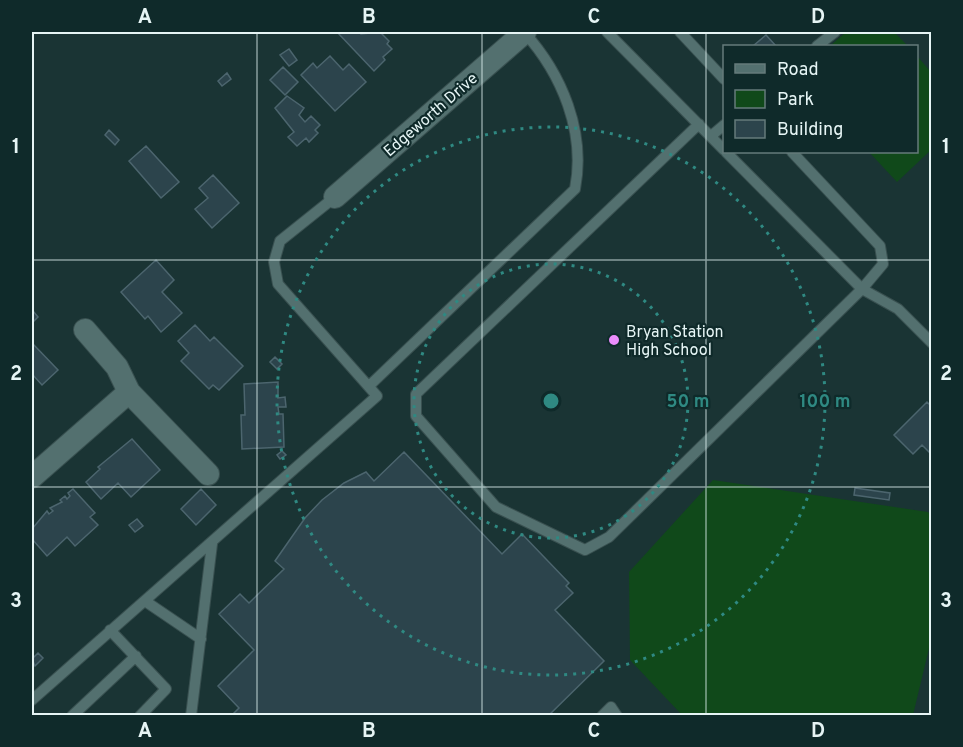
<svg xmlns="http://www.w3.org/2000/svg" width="963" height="747" viewBox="0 0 963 747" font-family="Overpass,sans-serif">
<rect width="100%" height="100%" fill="#1a3434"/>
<!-- green -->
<path fill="#10491a" d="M846,32H894L908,46H830Z
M917,56L931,72V150L897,182L869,152H916Z
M713,480L928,512L931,516V640L913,715H682L630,660L629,572Z"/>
<!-- building -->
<path fill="#2c444c" stroke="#4c656e" stroke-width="1.5" d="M337,32H359L361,34L380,32L389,41L387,44L392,49L383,57L385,60L374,71Z
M766,35L776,46H753Z
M289,49L297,60L289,66L280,55Z
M330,56L343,70L349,64L366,82L335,111L301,75L313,63L317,68Z
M283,67L298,82L285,95L270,80Z
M227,73L231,79L222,86L218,81Z
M287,96L304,108L299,115L305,122L311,116L320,125L315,130L318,133L309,142L306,138L297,146L288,137L294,132L275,108Z
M109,130L119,140L115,145L105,135Z
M146,146L179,182L161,198L129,161Z
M213,175L239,203L212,228L195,209L208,198L199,188Z
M156,260L174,280L162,292L182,313L161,332L148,316L145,319L121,292Z
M33,311L38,317L32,323V312Z
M195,325L210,341L214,337L243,366L219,390L213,385L209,389L181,361L189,353L178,341Z
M33,344L58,370L42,385L32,374Z
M275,357L282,364L277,369L270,362Z
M278,382V398L285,397L286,407H278L279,414H283L284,447L242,449L241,415H245L244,384Z
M927,402L932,407V455L922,445L913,454L894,435Z
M132,439L160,470L131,497L118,483L101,499L86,482L100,469L98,467Z
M282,451L286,455L280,459L277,455Z
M404,452L502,554L522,534L569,583L566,586L573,593L555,610L604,661L548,716H231L239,708L218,686L254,650L219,614L240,594L249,603L284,569L275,561L305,518L322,500L344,483L366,472L374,481Z
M855,488L890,493L889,500L854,495Z
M73,489L95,513L90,517L98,525L75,546L67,537L47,556L32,539V529L47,511L49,514L53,511L50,508L62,502L60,500L65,496L67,499L70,496L68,493Z
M201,489L216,505L196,525L181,509Z
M137,519L143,526L135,532L129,525Z
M38,653L43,658L35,666L32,659Z"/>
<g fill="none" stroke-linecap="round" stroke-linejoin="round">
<!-- lane casing -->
<g stroke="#395050" stroke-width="12">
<path id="lane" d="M607,32L724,150
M680,32L724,79
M817,46L835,32
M699,124L416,394V416L496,507L585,550L609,537L862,289L883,264L880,246L792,152
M711,136L724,125
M726,152L862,289L898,309L932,343
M369,386L575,189C586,132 562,74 524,32
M145,601L201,639
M110,630L166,689L140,716
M32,700L377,396L278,284L274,262L280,241L335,197
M72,716L136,656
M191,716L212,544
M602,716L611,707L617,716"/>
</g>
<!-- street casing -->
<g stroke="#395050" stroke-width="24">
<path id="street" d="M335,197L525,32
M85,330L117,367L129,392L208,474
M32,477L129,392"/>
</g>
<!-- lane -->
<use href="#lane" stroke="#53706f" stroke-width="10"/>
<!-- street -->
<use href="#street" stroke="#53706f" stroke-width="22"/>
</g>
<!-- grid -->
<path fill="none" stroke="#e6f5f5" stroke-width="1.5" stroke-opacity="0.55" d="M257,32V716M482,32V716M706,32V716M32,260H932M32,487H932"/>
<!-- distance rings -->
<g fill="none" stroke="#2f8982" stroke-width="3" stroke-dasharray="3 6">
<circle cx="551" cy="401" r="137"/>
<circle cx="551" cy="401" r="274"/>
</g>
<!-- markers -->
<circle fill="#eb8dfc" stroke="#0f2a2a" stroke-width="2" cx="614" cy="340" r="6"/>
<g text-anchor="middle" stroke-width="4.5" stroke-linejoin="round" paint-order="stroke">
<!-- street labels -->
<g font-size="16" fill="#e6f5f5" stroke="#0f2a2a">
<text transform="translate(430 114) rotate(-41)" y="6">Edgeworth Drive</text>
</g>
<!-- poi labels -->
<g font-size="16" fill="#e6f5f5" stroke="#0f2a2a" text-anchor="start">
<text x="626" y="337">Bryan Station<tspan x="626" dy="18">High School</tspan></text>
</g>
</g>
<circle cx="551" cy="401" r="9" fill="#2f8982" stroke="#0f2a2a" stroke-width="3"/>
<g font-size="18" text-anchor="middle" font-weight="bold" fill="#2f8982" stroke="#0f2a2a" stroke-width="4.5" stroke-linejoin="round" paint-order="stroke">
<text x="688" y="407">50 m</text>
<text x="825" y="407">100 m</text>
</g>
<!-- border -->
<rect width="963" height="747" fill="none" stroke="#0f2a2a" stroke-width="66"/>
<!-- legend -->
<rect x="723" y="45" width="195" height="108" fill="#0f2a2a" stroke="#657b7b" stroke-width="1.5"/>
<rect x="735" y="64" width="30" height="9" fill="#53706f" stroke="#657b7b" stroke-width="1.5"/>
<text x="777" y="75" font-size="18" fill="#e6f5f5">Road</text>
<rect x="735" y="90" width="30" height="18" fill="#10491a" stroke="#657b7b" stroke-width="1.5"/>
<text x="777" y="105" font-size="18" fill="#e6f5f5">Park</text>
<rect x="735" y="120" width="30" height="18" fill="#2c444c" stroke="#657b7b" stroke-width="1.5"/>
<text x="777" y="135" font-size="18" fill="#e6f5f5">Building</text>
<rect x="33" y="33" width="897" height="681" fill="none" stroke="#e6f5f5" stroke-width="2"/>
<g font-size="20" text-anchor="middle" font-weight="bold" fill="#e6f5f5">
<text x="145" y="23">A</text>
<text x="369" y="23">B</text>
<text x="594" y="23">C</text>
<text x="818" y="23">D</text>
<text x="16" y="153">1</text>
<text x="946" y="153">1</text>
<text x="16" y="380">2</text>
<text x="946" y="380">2</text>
<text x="16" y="607">3</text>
<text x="946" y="607">3</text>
<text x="145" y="737">A</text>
<text x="369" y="737">B</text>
<text x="594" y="737">C</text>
<text x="818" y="737">D</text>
</g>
</svg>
